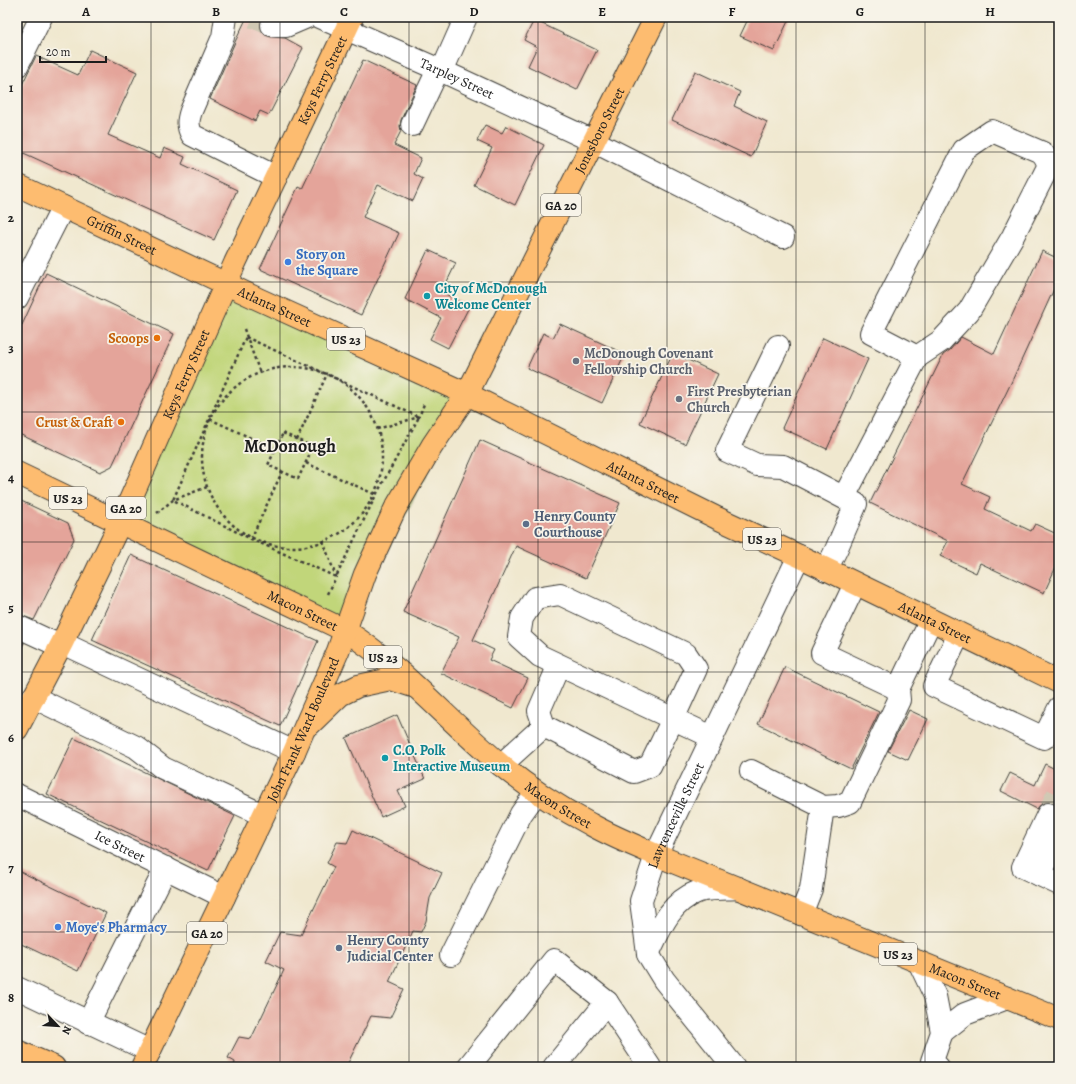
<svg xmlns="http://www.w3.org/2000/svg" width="1076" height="1084" viewBox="0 0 1076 1084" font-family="Alegreya,serif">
<rect width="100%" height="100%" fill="#f7f3e8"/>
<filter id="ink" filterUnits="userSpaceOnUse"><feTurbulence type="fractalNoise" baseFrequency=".025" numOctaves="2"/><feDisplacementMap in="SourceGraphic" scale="8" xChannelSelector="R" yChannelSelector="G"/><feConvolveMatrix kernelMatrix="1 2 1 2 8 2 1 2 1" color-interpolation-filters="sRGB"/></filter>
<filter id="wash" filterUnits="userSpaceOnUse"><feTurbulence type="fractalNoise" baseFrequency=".012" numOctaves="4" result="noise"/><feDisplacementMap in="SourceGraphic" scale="16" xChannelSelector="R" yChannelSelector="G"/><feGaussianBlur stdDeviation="0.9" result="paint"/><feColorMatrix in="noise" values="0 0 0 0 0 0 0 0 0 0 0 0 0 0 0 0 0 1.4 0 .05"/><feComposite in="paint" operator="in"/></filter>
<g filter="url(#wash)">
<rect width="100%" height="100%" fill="#f0e8cf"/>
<!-- green -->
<path fill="#c1d67a" stroke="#6e794b" d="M226,284L467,394L346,631L120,523Z"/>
<g id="blocks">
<!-- building -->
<path fill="#e4a49a" d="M247,17H263L260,24L261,30L265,35L271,37L285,38L303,48L269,115L260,111L255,121L210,99L235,42Z
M749,17H790L774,51L740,36Z
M534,20L597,50L577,90L528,66L537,47L524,40Z
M90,50L137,72L108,135L160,158L164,148L185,157L182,164L237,190L214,240L17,150V95L36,56L78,75Z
M363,60L417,85L401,120L400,126L401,131L394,145L421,158L414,174L423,179L413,201L378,185L363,217L399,233L361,315L260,269L298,187L302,189Z
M695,71L740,92L734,106L767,122L751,157L672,120Z
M485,125L502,133L506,126L544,145L515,205L474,185L492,148L477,141Z
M428,250L456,263L442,292L469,307L448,348L430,339L441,318L405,299Z
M1042,251L1059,259V278L1011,383L962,484L990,497L985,509L1031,531L1035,524L1059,535V560L1044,593L980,563L976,573L940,556L948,541L870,503L943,355L950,350L961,337L994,354Z
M46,273L174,334L112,466L100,472L17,433V323L22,325Z
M560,324L625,354L602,403L527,368L543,333L553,338Z
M823,338L868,359L827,449L782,428Z
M673,353L718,374L685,444L640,423Z
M480,440L620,503L586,578L516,546L473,640L494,650L489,660L528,678L513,708L441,673L459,637L403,612Z
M17,499L68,523L74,539L34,620L17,614Z
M131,555L318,641L280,726L92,640Z
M17,640L24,643L17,656Z
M785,667L879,712L851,769L758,724Z
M909,710L928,719L908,760L888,751Z
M397,715L425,779L398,791L405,806L381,817L346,738Z
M74,738L235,816L208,871L47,794Z
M1045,764L1059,771V809L1054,803L1047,802L1041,804L1037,809L1001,791L1010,773L1035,785Z
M353,830L442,873L430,898L426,921L421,932L413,931L389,982L404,989L390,1018L371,1016L346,1067H234L235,1062L228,1058L239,1037L251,1039L284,970L266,961L280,932L301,935L334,867L327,863L337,842L347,843Z
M17,870L106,913L78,971L17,942Z"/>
</g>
</g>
<g filter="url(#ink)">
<use href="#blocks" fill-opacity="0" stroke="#3c3b37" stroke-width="1"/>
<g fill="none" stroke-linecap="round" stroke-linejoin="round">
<!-- minor-tunnel -->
<path stroke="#d0c9b4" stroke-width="22" stroke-dasharray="22 11" stroke-linecap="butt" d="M253,17L272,25
M1048,814L1059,791"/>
<!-- minor casing -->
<g stroke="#3c3b37" stroke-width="24">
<g id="minor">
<path d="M226,17L223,37L191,111C188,120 187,126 192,135L276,177"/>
<path id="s1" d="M319,17L442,71L593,141L783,237"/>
<path d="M272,25L286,26L307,17"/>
<path d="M17,66L41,17"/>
<path d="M442,71L466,17"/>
<path d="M412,125L438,70"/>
<path d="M17,298L63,207"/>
<path d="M778,346L727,451L757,465L783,466L856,504L836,550L826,570"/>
<path d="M844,497L917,357L871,333L964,150L992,131L1043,153L1049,165L1013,236L969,311L941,341L917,357"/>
<path d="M855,584L822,653L898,689L931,620"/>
<path d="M17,626L60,646"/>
<path d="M959,634L934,686L1044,738L1059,708"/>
<path d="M62,643L294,752"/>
<path d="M559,665L539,711L544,726L634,772L650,766L673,719L696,669L686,654L560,594L535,598L522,618L519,637L540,656L712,737"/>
<path d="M33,697L136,747L163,768L263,815"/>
<path d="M501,765L544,726"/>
<path d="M751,771L823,807L838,806L850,802L899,700L898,689"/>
<path id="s2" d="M17,795L224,897"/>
<path d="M1048,814L1023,867L1059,884"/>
<path d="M1040,875L1059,835"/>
<path d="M801,914L811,889L823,807"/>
<path d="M648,954C660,929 670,902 697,892C706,888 727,889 738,888"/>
<path d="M451,955L521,814L536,793"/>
<path d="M919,962L935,996L942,1032L932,1061L938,1067"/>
<path d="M17,988L150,1051"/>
<path d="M88,1023L166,868"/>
<path d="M942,1032L965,1014L1007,998"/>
<path d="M468,1067L554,960L607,1002L650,1067"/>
<path d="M554,1067L607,1002"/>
<path id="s3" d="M734,1067L664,980L648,954L641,901L656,855L799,556"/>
</g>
</g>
<!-- major casing -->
<g stroke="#3c3b37" stroke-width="24">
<g id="major">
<path id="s4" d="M17,185L258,299L467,394L717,518L799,556L1059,682"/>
<path id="s5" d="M17,473L346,631C404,668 448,721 501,765C529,788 558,807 590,824C611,836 634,845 656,855L1059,1019"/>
<path d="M310,724L340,695L358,686L391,679L416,687"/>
<path id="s6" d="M17,729L62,643L120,523L235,263L352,17"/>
<path d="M17,1051L54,1067"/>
<path id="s7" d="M142,1067L294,752L338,651L365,574L395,509L432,446L467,394L656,17"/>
</g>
</g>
<!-- path -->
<path stroke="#3c3b37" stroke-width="2.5" stroke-dasharray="3 3" stroke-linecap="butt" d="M244,329L260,373
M246,337L419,417L376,495L336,577L251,539L173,500Z
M202 457a90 90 0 1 1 180 0a90 90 0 1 1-180 0Z
M210,419L275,449
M377,429L419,417L424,404
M283,433L313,447L298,479L268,465Z
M297,440L327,374
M306,463L376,495
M157,513L173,500L207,487
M251,539L282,472
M323,541L336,577L328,594"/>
<!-- minor -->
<use href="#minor" stroke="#fff" stroke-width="22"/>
<!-- major -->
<use href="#major" stroke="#fdbc6f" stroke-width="22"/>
</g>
</g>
<!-- grid -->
<path fill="none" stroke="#1c1c1c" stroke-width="1" stroke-opacity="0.55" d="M151,17V1067M280,17V1067M409,17V1067M538,17V1067M667,17V1067M796,17V1067M925,17V1067M17,152H1059M17,282H1059M17,412H1059M17,542H1059M17,672H1059M17,802H1059M17,932H1059"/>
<!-- markers -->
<g fill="#3f7fe0" stroke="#f7f3e8" stroke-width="1.5">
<circle cx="288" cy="262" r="4"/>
<circle cx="58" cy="927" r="4"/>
</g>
<g fill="#0f9aa8" stroke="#f7f3e8" stroke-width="1.5">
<circle cx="427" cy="296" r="4"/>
<circle cx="385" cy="758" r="4"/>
</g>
<g fill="#e8710a" stroke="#f7f3e8" stroke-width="1.5">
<circle cx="157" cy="338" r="4"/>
<circle cx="121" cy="422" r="4"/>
</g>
<g fill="#6b7280" stroke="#f7f3e8" stroke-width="1.5">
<circle cx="576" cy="361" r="4"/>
<circle cx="679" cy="399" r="4"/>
</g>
<g fill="#5c6f8a" stroke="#f7f3e8" stroke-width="1.5">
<circle cx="526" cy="524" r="4"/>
<circle cx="339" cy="948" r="4"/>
</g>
<g text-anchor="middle" stroke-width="3.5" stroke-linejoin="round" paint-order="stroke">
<!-- shield labels -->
<g fill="#f7f3e8" stroke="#5e5c59" stroke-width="1">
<rect x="541" y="194" width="40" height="22" rx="3"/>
<rect x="327" y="328" width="38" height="22" rx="3"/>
<rect x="49" y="487" width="38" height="22" rx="3"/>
<rect x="106" y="497" width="40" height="22" rx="3"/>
<rect x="743" y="528" width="38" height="22" rx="3"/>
<rect x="364" y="646" width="38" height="22" rx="3"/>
<rect x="187" y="922" width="40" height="22" rx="3"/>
<rect x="879" y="943" width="38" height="22" rx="3"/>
</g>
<g font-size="13" font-weight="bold" fill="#1c1c1c">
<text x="561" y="210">GA 20</text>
<text x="346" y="344">US 23</text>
<text x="68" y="503">US 23</text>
<text x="126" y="513">GA 20</text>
<text x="762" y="544">US 23</text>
<text x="383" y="662">US 23</text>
<text x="207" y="938">GA 20</text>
<text x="898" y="959">US 23</text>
</g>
<!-- street labels -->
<g font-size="14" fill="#1c1c1c" stroke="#f7f3e8">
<text dy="5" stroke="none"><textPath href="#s1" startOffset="151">Tarpley Street</textPath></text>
<text dy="5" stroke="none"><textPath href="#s6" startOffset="717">Keys Ferry Street</textPath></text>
<text dy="5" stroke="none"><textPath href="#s7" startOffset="1044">Jonesboro Street</textPath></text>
<text dy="5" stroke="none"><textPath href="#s4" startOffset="116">Griffin Street</textPath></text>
<text dy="5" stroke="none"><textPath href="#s4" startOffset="285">Atlanta Street</textPath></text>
<text dy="5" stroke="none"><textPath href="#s6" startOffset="393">Keys Ferry Street</textPath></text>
<text dy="5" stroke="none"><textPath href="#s4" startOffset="693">Atlanta Street</textPath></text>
<text dy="5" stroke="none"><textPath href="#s5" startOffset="317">Macon Street</textPath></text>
<text dy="5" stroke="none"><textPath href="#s4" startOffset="1017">Atlanta Street</textPath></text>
<text dy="5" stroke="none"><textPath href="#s7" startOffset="374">John Frank Ward Boulevard</textPath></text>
<text dy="5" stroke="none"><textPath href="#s5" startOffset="640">Macon Street</textPath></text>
<text dy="5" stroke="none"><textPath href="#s3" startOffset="288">Lawrenceville Street</textPath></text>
<text dy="5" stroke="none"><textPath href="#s2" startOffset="115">Ice Street</textPath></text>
<text dy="5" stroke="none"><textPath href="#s5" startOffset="1084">Macon Street</textPath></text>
</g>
<!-- shop labels -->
<g font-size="14" font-weight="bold" fill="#366cbe" stroke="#f7f3e8" text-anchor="start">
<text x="296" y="259">Story on<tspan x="296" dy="16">the Square</tspan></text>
<text x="66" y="932">Moye's Pharmacy</text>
</g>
<!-- culture labels -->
<g font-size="14" font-weight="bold" fill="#0d838f" stroke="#f7f3e8" text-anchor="start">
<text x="435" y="293">City of McDonough<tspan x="435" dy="16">Welcome Center</tspan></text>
<text x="393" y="755">C.O. Polk<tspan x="393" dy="16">Interactive Museum</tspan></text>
</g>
<!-- food labels -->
<g font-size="14" font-weight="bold" fill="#c56008" stroke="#f7f3e8" text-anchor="end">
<text x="149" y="343">Scoops</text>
<text x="113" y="427">Crust &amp; Craft</text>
</g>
<!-- worship labels -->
<g font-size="14" font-weight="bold" fill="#5b616d" stroke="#f7f3e8" text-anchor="start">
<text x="584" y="358">McDonough Covenant<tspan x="584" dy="16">Fellowship Church</tspan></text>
<text x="687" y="396">First Presbyterian<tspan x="687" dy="16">Church</tspan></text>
</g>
<!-- service labels -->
<g font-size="14" font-weight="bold" fill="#4e5e75" stroke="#f7f3e8" text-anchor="start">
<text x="534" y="521">Henry County<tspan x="534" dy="16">Courthouse</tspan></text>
<text x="347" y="945">Henry County<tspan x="347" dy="16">Judicial Center</tspan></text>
</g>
<!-- district labels -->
<g font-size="18" font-weight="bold" fill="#1c1c1c" stroke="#f7f3e8">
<text x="290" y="452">McDonough</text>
</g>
</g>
<!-- margin -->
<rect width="1076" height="1084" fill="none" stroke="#f7f3e8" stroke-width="44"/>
<!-- north arrow -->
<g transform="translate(58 1026) rotate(115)" stroke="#f7f3e8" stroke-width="3" paint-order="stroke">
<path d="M0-3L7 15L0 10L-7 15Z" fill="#1c1c1c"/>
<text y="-6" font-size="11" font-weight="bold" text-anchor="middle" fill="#1c1c1c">N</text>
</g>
<!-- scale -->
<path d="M40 56v6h66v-6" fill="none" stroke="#1c1c1c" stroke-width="2"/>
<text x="46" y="56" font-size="12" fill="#1c1c1c" stroke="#f7f3e8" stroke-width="3" paint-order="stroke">20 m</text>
<rect x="22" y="22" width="1032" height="1040" fill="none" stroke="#1c1c1c" stroke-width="1.5"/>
<g font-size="13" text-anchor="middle" font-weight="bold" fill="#1c1c1c">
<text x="86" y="16">A</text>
<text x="216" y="16">B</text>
<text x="344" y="16">C</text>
<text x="474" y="16">D</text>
<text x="602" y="16">E</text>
<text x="732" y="16">F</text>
<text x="860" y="16">G</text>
<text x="990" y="16">H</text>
<text x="11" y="92">1</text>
<text x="11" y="222">2</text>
<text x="11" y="352">3</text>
<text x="11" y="482">4</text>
<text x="11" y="612">5</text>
<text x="11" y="742">6</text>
<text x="11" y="872">7</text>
<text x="11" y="1002">8</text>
</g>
</svg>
